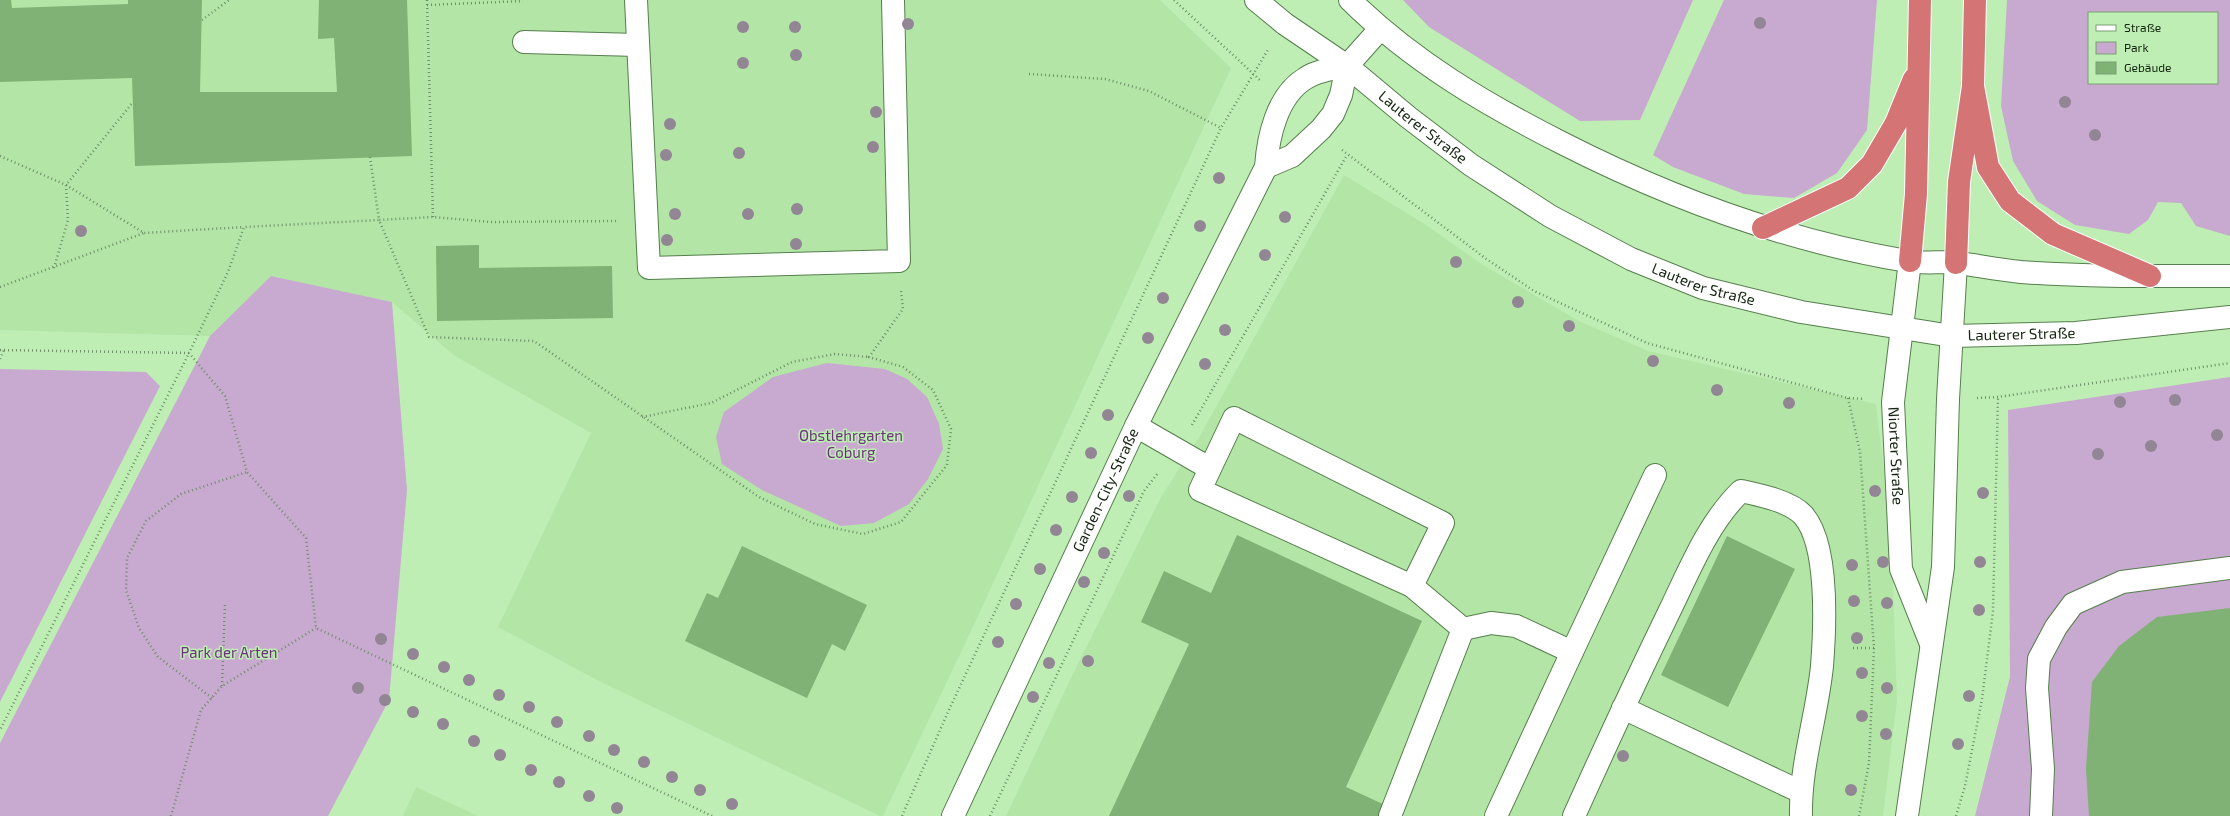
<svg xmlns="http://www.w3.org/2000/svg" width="2230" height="816" viewBox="0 0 2230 816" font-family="'Exo 2',sans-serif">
<rect width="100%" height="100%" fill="#bfeeb5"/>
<!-- built -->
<path fill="#b2e5a6" d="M0,0H1160L1231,68L972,629L883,816H880L597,680L498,627L591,433L455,356L392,302L271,276L210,336L0,330Z
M1344,175L1423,223L1483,265L1579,321L1648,351L1876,404L1891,532L1897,700L1883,816H1006L1070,680L1161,497L1201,434Z
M416,787L478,816H403Z"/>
<!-- green -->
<path fill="#c8a9cf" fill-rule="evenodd" d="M1403,0H1693L1640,120L1580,121L1429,27Z
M1724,0H1877L1867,130L1837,173L1794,198L1744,194L1673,167L1653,155Z
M2007,0H2230V236L2196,226L2181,203L2158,202L2148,220L2129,234L2075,225L2037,201L2013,161L2001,106ZM2089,13H2217V83H2089Z
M271,276L392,302L407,490L389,700L328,816H0V743L210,336Z
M827,363L885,369L907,379L927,397L939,424L943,449L928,479L909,504L874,523L841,526L762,490L722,464L716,437L724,412L773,377Z
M0,369L146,372L160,386L0,702Z
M2230,377V816H1975L2010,677L2008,410Z"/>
<!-- building -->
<path fill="#7fb274" d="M0,0H11L12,8L128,4V0H202L200,92H337L334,38L318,39L319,0H407L412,156L135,166L132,78L0,82Z
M479,245V268L612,266L613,318L437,321L436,246Z
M1237,535L1422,621L1346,787L1385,805L1380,816H1109L1189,644L1141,622L1164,571L1211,593Z
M1727,536L1795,569L1728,707L1661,675Z
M742,546L867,605L845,651L832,644L807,698L685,641L707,593L718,598Z
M2230,608V816H2089L2086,769L2092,682L2119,646L2157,617Z"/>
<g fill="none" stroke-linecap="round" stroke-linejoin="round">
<!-- minor casing -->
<g stroke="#557f4c" stroke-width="24">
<g id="minor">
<path d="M636,0L649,268L899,261L893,0"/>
<path id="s1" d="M1256,0L1285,24L1347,66L1408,117L1471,165L1550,216L1631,259L1703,288L1801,312L1952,336L2076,333L2230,317"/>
<path d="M1350,0C1412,61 1485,104 1562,143C1672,199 1786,241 1907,261C1924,264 1942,261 1959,263C1980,266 2000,270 2021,272C2090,277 2161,276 2230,276"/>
<path d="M524,42L638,45"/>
<path d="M1266,167L1292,156L1321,129L1333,114L1341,95L1347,66L1380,29"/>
<path id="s2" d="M1910,261L1893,402L1901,569L1931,644"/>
<path d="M1234,418L1443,523L1412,586L1200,490Z"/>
<path d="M1136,426L1209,468"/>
<path d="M1463,629L1491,623L1516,626L1572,652L1655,475"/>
<path d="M1623,708L1801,792"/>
<path id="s3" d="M953,816L1136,426L1266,167C1268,137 1277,95 1306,78C1318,70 1333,69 1347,66"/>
<path d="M1390,816L1463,629L1412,586"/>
<path d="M1496,816L1572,652"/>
<path d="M1574,816C1605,747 1637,678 1670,610C1690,569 1708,523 1741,491C1759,495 1790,501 1803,515C1829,544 1825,628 1822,666C1817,716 1800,765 1801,816"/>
<path d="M1907,816L1943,567L1948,399L1956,263"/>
<path d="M2041,816L2043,769L2037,688L2039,659L2056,627L2073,604L2122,582L2230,568"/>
</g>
</g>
<!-- highway casing -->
<g stroke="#fff" stroke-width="24">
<path id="highway" d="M1973,86L1988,167L2010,201L2053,234L2150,276
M1763,228L1848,188L1872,164L1896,123L1914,79
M1910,261L1916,194L1920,0
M1956,263L1959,182L1973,86L1975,0"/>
</g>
<!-- path -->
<path stroke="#6e8f67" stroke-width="2.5" stroke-dasharray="1 3" stroke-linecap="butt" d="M427,0L433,217
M1174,0L1261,81
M427,5L523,1
M202,20L229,0
M1029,74L1105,79L1149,91L1221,128
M1342,150L1485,258L1534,291L1647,343L1848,398L1864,399
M0,156L66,185L144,233L244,227
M370,157L379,220L433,217L491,222L617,221
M54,268L68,220L66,185L133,102
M0,287L144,233
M0,350L189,353L0,730
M0,359L4,350
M1848,398L1860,452L1874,648L1869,763L1859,816
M1977,398L1998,397L2230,363
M642,417L711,403L792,362L835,354L869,357
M1192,425L1347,155
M1853,648H1874
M222,686L225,603
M212,698L158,657L139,628L126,590L127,558L146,521L181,494L247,472
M171,816L201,710L222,686L316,628
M712,816L316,628L306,538L247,472L225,396L189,353L228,272L244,227L379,220L429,337L534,341L759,497L815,524L863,534L901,522L947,465L951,429L933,390L903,367L869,357L903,309L901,291
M902,816L948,712L1221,128L1269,48
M990,816L1144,491L1158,473
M1956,816L1965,786L1982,699L1993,611L1998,397"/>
<!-- minor -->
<use href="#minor" stroke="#fff" stroke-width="22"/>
<!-- highway -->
<use href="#highway" stroke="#d47475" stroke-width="22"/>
</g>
<!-- trees -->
<g fill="#928695">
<circle cx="1760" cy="23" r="6"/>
<circle cx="908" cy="24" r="6"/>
<circle cx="743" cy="27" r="6"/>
<circle cx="795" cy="27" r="6"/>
<circle cx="796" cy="55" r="6"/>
<circle cx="743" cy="63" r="6"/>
<circle cx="2065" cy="102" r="6"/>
<circle cx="876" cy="112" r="6"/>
<circle cx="670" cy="124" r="6"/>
<circle cx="2095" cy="135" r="6"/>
<circle cx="873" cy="147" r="6"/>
<circle cx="739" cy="153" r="6"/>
<circle cx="666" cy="155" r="6"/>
<circle cx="1219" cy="178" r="6"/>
<circle cx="797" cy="209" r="6"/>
<circle cx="675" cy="214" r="6"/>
<circle cx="748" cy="214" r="6"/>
<circle cx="1285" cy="217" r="6"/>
<circle cx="1200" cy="226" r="6"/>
<circle cx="81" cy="231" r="6"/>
<circle cx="667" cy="240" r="6"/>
<circle cx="796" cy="244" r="6"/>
<circle cx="1265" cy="255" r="6"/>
<circle cx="1456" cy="262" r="6"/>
<circle cx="1163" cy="298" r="6"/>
<circle cx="1518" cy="302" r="6"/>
<circle cx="1569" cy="326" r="6"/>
<circle cx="1225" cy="330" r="6"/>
<circle cx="1148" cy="338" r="6"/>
<circle cx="1653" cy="361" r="6"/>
<circle cx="1205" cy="364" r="6"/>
<circle cx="1717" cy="390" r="6"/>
<circle cx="2175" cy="400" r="6"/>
<circle cx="2120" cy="402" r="6"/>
<circle cx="1789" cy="403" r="6"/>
<circle cx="1108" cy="415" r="6"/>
<circle cx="2217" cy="435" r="6"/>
<circle cx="2151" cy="446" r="6"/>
<circle cx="1091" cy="453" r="6"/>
<circle cx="2098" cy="454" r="6"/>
<circle cx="1875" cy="491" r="6"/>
<circle cx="1983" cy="493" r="6"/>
<circle cx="1129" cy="496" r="6"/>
<circle cx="1072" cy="497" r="6"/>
<circle cx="1056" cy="530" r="6"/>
<circle cx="1104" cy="553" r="6"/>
<circle cx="1883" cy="562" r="6"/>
<circle cx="1980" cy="562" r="6"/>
<circle cx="1852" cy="565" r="6"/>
<circle cx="1040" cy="569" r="6"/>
<circle cx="1084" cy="582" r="6"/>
<circle cx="1854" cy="601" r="6"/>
<circle cx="1887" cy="603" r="6"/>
<circle cx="1016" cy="604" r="6"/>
<circle cx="1979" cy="610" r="6"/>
<circle cx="1857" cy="638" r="6"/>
<circle cx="381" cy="639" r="6"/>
<circle cx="998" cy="642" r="6"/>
<circle cx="413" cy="654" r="6"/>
<circle cx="1088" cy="661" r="6"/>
<circle cx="1049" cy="663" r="6"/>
<circle cx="444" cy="667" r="6"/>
<circle cx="1862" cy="673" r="6"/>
<circle cx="469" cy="680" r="6"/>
<circle cx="358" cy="688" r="6"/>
<circle cx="1887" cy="688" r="6"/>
<circle cx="499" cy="695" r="6"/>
<circle cx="1969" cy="696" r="6"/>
<circle cx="1033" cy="697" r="6"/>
<circle cx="385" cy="700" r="6"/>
<circle cx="529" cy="707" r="6"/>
<circle cx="413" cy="712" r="6"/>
<circle cx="1862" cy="716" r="6"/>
<circle cx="557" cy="722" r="6"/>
<circle cx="443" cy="724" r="6"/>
<circle cx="1886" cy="734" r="6"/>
<circle cx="589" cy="736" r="6"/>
<circle cx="474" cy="741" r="6"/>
<circle cx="1958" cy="744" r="6"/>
<circle cx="614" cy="750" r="6"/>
<circle cx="500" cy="755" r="6"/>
<circle cx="1623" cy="756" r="6"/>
<circle cx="644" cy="762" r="6"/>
<circle cx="531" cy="770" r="6"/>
<circle cx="672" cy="777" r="6"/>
<circle cx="559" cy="782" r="6"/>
<circle cx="700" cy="790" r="6"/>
<circle cx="1851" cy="790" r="6"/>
<circle cx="589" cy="796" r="6"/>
<circle cx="732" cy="804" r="6"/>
<circle cx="617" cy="808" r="6"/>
</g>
<g text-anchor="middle" stroke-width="3" stroke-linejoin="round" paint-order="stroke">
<!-- street labels -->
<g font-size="15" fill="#142610" stroke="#bfeeb5">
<text dy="5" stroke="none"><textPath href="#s1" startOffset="210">Lauterer Straße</textPath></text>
<text dy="5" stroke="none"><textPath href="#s1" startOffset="534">Lauterer Straße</textPath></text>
<text dy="5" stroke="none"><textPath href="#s1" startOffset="858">Lauterer Straße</textPath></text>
<text dy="5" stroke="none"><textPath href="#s2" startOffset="196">Niorter Straße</textPath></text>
<text dy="5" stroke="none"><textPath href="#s3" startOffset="360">Garden-City-Straße</textPath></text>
</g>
<!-- park labels -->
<g font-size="15" fill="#6d317b" stroke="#bfeeb5">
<text x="851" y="441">Obstlehrgarten<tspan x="851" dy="17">Coburg</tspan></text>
<text x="229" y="658">Park der Arten</text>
</g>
</g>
<!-- legend -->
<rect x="2088" y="12" width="130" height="72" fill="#bfeeb5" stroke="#7b9e73"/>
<rect x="2096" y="25" width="20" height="6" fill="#ffffff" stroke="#7b9e73"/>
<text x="2124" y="32" font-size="12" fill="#142610">Straße</text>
<rect x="2096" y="42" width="20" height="12" fill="#c8a9cf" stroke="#7b9e73"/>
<text x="2124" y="52" font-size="12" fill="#142610">Park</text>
<rect x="2096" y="62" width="20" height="12" fill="#7fb274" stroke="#7b9e73"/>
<text x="2124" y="72" font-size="12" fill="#142610">Gebäude</text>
</svg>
